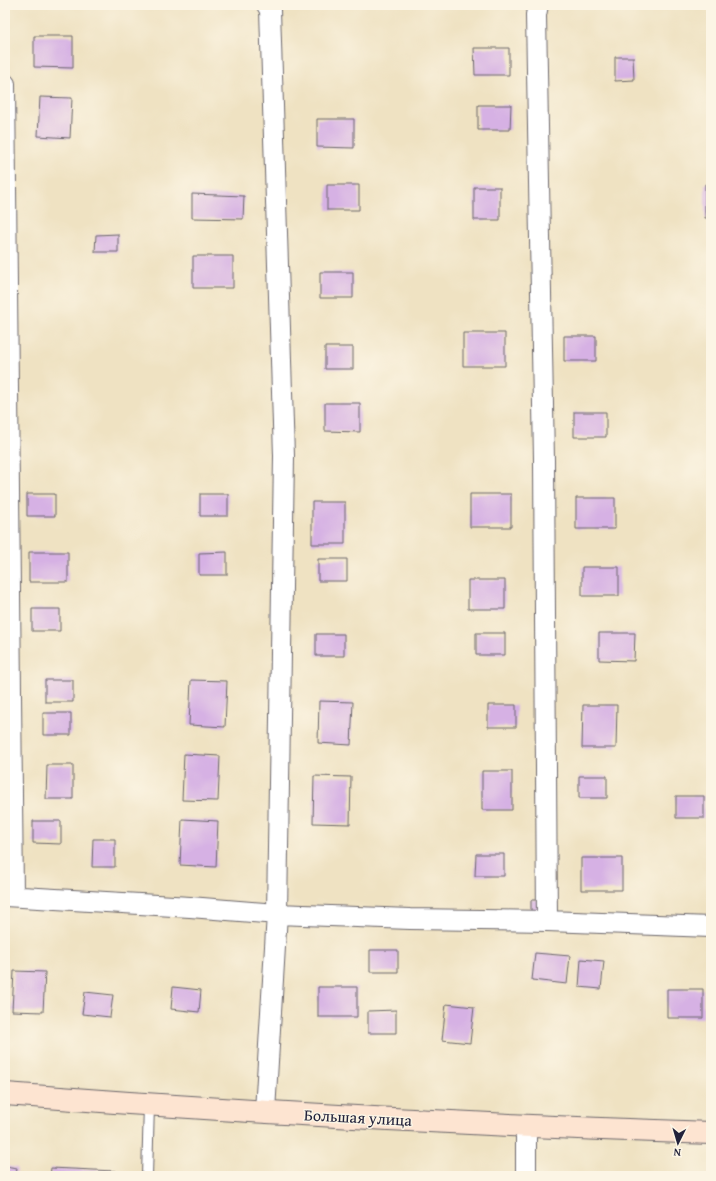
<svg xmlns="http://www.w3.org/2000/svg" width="716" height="1181" viewBox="0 0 716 1181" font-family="'Gentium Book Plus',serif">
<rect width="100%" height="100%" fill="#fcf5e5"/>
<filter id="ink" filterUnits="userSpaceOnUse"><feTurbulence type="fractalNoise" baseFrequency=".025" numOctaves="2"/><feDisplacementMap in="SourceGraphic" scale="8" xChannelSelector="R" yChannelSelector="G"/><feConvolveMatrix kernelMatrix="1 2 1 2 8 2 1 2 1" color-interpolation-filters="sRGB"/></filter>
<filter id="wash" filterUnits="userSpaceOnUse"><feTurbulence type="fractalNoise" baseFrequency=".012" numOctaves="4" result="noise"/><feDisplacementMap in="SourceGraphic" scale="16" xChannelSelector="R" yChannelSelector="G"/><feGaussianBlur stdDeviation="0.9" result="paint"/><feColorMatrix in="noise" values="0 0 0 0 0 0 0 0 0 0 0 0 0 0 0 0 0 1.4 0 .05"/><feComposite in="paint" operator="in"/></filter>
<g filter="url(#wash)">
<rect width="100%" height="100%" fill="#efe2c2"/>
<g id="blocks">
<!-- building -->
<path fill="#d6b1e4" d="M34,36H73V68L34,67Z
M474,48H509V75H475Z
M615,57H633L634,80L615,81Z
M40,97L72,98L70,138L38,136Z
M478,105H511L510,130H478Z
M317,119H354V148L317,147Z
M705,184H711V218H705Z
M327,185H359V210H327Z
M474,187H500V220H474Z
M192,194L244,196L243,219L192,218Z
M118,234V252H95L96,235Z
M193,256H233V288H193Z
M320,272H353V298H320Z
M463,333H505V366H463Z
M564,336H596V361H564Z
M325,347H353V369H325Z
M325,403H360V432L325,431Z
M574,412H606V437H574Z
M27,494H55V516H27Z
M200,494H228V516H200Z
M470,494H511V527H470Z
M576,498H615V529H576Z
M312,502H345V544H312Z
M29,552H68V582H29Z
M227,552V575H199V553Z
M318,559H347V581H318Z
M582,567H619V596H582Z
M468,580H505V609H468Z
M32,609H60V631H32Z
M476,633H505V655H476Z
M599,633H635L634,661L599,660Z
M316,634H344V656H316Z
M45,680H73V702H45Z
M191,680L227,681L225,727L189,725Z
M319,701L353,702L351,745L318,743Z
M488,705H516V727H488Z
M583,705H617L616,748H582Z
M43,713H71V735H43Z
M184,754L220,756L218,801L182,800Z
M47,765H73V799H46Z
M482,771H512V810H482Z
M314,776L351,777L350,824L313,823Z
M579,776H607V798H579Z
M676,796H704V818H676Z
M182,819L218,821L216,867L180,865Z
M33,821H61V844L33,843Z
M93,839H115V867H92Z
M476,854H504V876H475Z
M581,858H622V890H581Z
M531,900H542V914H531Z
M370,950H398V972H370Z
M535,953L570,956L567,984L532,980Z
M581,959L604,961L601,989L579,987Z
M14,971L45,972L43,1012L12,1011Z
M173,987L201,990L199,1012L171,1009Z
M318,987H357V1017H318Z
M667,989H703V1018H667Z
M85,992L113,995L110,1017L82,1014Z
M446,1004L474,1007L470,1043L442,1040Z
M396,1010V1033H368V1011Z
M5,1166L17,1168L16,1176H5Z
M51,1168L115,1171L114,1176H50Z"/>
</g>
</g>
<g filter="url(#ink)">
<use href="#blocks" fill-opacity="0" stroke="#6a656a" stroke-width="1"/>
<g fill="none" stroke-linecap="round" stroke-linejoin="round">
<!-- lane casing -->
<g stroke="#6a656a" stroke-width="12">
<path id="lane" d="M147,1176L149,1105"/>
</g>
<!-- street casing -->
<g stroke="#6a656a" stroke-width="22">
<path id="street" d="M5,84L13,896
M5,896L190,907L277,914L284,456L270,10L267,5
M547,921L711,927
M265,1111L277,914L410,919L547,921L544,460L536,15L538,5
M526,1176V1126"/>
</g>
<!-- secondary casing -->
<g stroke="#6a656a" stroke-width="24">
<path id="secondary" d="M5,1094C240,1112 475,1125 711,1133"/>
</g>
<!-- lane -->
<use href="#lane" stroke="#fff" stroke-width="10"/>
<!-- street -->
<use href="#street" stroke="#fff" stroke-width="20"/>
<!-- secondary -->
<use href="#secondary" stroke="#fde4d1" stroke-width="22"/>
</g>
</g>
<g text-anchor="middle" stroke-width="3" stroke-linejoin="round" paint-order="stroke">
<!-- street labels -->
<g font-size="16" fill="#22223b" stroke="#fcf5e5">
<text transform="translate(358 1117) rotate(3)" y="6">Большая улица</text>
</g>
</g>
<!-- margin -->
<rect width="716" height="1181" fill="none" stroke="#fcf5e5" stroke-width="20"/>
<!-- north arrow -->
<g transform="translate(678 1143) rotate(185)" stroke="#fcf5e5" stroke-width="3" paint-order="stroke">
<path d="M0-3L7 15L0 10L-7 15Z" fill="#22223b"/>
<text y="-6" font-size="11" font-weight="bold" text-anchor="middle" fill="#22223b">N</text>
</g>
</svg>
